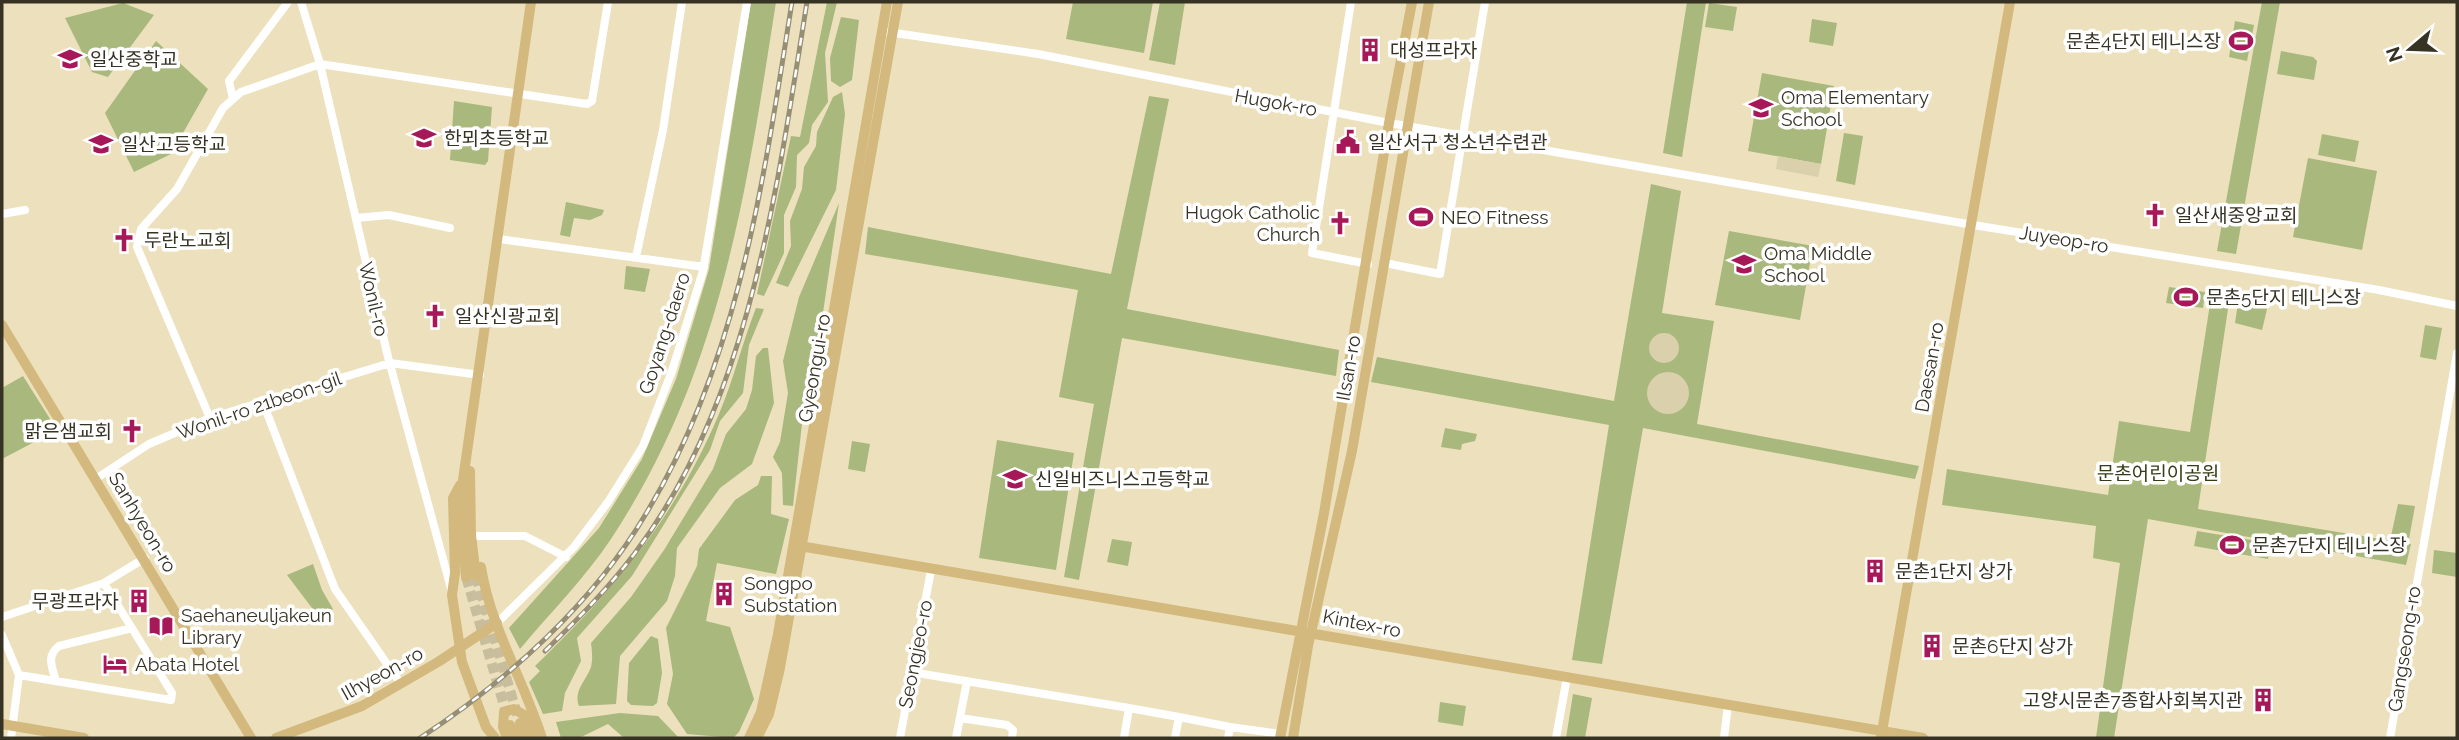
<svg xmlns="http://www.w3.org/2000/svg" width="2459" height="740" viewBox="0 0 2459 740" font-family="Raleway,'Noto Sans KR',sans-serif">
<rect width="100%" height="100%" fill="#ece1bc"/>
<!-- green -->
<path fill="#a9b87c" d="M751,2H776C746,194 721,372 611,539C585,578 550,613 520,649L509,628L599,528L642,459L676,379L709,269Z
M827,2H837L825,53L828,102L812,125L809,143L797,155L796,187L784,215V253L764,296L757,294L791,136L800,137Z
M1073,2H1153L1144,53L1066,39Z
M1160,2H1185L1175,65L1149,60Z
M1687,2H1706L1682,157L1663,153Z
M2262,2H2280L2236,254L2217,251Z
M123,3L154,15L108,77L92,72L65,18Z
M1709,3L1737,7L1733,31L1705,27Z
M841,17L859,20L852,80L840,87L831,81L830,58Z
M1812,19L1837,23L1833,46L1809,42Z
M2235,21L2254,25L2247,61L2229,57Z
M156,41L208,89L171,154L134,172L105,113Z
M2281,51L2313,57L2317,61L2314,80L2277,74Z
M1762,73L1834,86L1821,164L1748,151Z
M842,92L845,114L836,190L788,287L776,283L791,246L790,221L802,189L804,167L816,146L817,132L833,97Z
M1149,96L1169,99L1127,309L1339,350L1336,376L1122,338L1079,580L1064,577L1094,404L1059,397L1078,290L865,254L868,227L1111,274Z
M454,101L492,107L488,161L485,165L450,160Z
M1844,133L1863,136L1855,185L1836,181Z
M2322,134L2359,141L2355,162L2318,155Z
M2308,158L2377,171L2362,250L2293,237Z
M1651,184L1681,191L1662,313L1714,321L1697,424L1919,466L1915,479L1643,428L1602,664L1572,660L1609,425L1371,382L1377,357L1614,401Z
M566,202L604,210L602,215L590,220L574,218L570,237L560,235Z
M839,203L811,395L804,405L793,506L783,505L782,473L773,457L780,442L788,393L783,361L799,297Z
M1729,231L1813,246L1800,320L1715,305Z
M626,266L650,269L645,292L624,289Z
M2213,285L2231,289L2198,509L2411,544L2406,565L2148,519L2114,738H2096L2120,563L2093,558L2096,526L1942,505L1947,469L2108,495L2119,421L2190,432Z
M2169,287L2205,292L2203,308L2166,303Z
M2239,296L2269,301L2262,330L2235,323Z
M756,308L764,309L749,345L743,393L720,421L710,450L632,576L577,638L581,661L565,693L562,711L543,714L529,682L540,671L535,666C615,589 676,516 719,414C734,379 742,343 756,308Z
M2425,325L2442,328L2436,360L2420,357Z
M763,348H768L774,403L752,464L720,488L677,548L675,576L667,601L620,656L616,704L579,706C573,691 586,681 591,667C593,659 592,651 591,643L631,597L664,550L713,469L726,434L746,409L752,390L756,356Z
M23,376L57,430L2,459V388Z
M1445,428L1477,434L1475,441L1462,444L1461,450L1441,447Z
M997,440L1074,453L1056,570L979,558Z
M852,441L870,444L865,472L848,469Z
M761,476H772L771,514L789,519L776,574L717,563L706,621L730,627L754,699L739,732L733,738L687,734L667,704L673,674L666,628L697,566L699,549L735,500L758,485Z
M2398,504L2415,506L2409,539L2391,536Z
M2197,531L2270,543L2268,559L2194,546Z
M1112,539L1132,542L1128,566L1107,562Z
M2434,550L2457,553V577L2432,573Z
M313,564L322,590L333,609L318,616L287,575Z
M651,636L658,639L662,673L657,703L653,706L631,705L627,701L629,663Z
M1573,694L1592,698L1585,738H1566Z
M1440,702L1466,706L1463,726L1438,722Z
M620,713L658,716L679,738H624L608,724L579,738H561L556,722Z"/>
<!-- sand -->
<path fill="#dad0ac" d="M1778,156L1821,164L1818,177L1776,169Z
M1649 348a15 15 0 1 1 30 0a15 15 0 1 1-30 0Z
M1647 393a21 21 0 1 1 42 0a21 21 0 1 1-42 0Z"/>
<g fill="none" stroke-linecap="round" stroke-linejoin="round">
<!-- major-tunnel -->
<path stroke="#c8be9e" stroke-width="10" stroke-dasharray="10 5" stroke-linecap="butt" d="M476,576L518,717
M466,577L508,719"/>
<!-- minor -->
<path stroke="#fff" stroke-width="8" d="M301,2L320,64L388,357L452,592
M1351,2L1312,253L1368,264
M888,32L1038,54L1389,123L1973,225L2379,290L2457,306
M233,99L229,81L288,2
M2,214L25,210
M356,218L389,215L450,228
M499,239L704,267
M636,257L663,130L682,2
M1385,263L1440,274L1485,2
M262,400L335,589L401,684
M210,418L137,247L141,229L177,189L223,108L241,92L320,64L587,104L592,101L608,2
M97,478L149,444L210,418L390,363L480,375
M476,536H525L566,557
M2,617L104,583L145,558
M497,623L574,547L608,502L643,446L672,371L703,271L747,2
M2,635L19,675L11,738
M911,672L1129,708L1124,738
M19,675L171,700L172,693L104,583
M56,681C52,667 46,656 59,646L132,628
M1129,708L1179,717L1175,738
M1179,717L1230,727L1228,738
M960,718L1007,725L1013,730L1012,738
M1230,727L1281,734
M900,738L931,570
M956,738L967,681
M1556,738L1567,677
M1724,738L1728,705
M2390,738L2457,353"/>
<!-- major -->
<path stroke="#d3b97e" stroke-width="10" d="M2,325L251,738
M470,471L471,535L476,576
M460,485L453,498L455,573L452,595L462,662L486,727L495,738
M794,545L1923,738
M481,567C490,626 524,681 542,738
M466,577L462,535L463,480L531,2
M520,723L527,738
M2,724L84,738
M510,725L516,738
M1881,737L2010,2
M276,738L362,706L438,662L497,623
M507,738L503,727L504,712L514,709L526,716L536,738
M749,738L761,712L778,634L887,2
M757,738L769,714L780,668L898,2
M1280,738L1324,513L1389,123L1412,2
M1293,738L1308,646L1352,451L1429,2"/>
<!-- rail casing -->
<g stroke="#978f75" stroke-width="5">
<path id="rail" d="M545,651C577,620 608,589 635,553C751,399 777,187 807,2
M420,738C508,680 593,604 647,512C740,358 764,176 792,2"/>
</g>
<!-- rail -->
<use href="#rail" stroke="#fff" stroke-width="2.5" stroke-dasharray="8" stroke-linecap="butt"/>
</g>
<!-- icons -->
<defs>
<g id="stadium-bare" transform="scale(1.89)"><path d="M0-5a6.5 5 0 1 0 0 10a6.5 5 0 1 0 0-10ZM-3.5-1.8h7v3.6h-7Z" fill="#a71858" stroke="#fff" stroke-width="2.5" paint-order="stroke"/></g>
<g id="building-bare" transform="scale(1.89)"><path d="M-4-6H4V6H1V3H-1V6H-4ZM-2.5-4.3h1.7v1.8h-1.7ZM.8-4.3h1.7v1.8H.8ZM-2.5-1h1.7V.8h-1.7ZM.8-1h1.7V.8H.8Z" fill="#a71858" stroke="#fff" stroke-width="2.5" paint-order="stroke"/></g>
<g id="school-bare" transform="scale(1.89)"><path d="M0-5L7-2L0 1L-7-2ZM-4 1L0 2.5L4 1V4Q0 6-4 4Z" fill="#a71858" stroke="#fff" stroke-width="2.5" paint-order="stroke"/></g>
<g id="civic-bare" transform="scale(1.89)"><path d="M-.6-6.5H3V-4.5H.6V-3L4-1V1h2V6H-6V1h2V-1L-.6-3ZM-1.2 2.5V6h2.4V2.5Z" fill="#a71858" stroke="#fff" stroke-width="2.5" paint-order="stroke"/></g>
<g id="church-bare" transform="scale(1.89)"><path d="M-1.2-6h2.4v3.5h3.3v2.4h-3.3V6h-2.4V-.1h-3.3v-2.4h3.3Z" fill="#a71858" stroke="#fff" stroke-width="2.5" paint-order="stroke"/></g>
<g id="library-bare" transform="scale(1.89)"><path d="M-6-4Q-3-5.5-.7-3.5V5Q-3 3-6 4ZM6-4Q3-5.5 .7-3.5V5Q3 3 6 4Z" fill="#a71858" stroke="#fff" stroke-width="2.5" paint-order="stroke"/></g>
<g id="hotel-bare" transform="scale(1.89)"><path d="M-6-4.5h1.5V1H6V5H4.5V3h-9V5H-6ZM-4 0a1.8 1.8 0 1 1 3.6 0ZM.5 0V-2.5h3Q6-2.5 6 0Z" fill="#a71858" stroke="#fff" stroke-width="2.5" paint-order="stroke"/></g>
</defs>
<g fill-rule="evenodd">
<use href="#stadium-bare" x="2241" y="41"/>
<use href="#building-bare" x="1370" y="50"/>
<use href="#school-bare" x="70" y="59"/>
<use href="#school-bare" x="1761" y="108"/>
<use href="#school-bare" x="424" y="138"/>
<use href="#civic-bare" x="1348" y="142"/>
<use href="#school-bare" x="101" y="144"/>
<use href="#church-bare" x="2155" y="215"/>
<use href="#stadium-bare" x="1421" y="217"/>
<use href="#church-bare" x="1340" y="223"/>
<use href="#church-bare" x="124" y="240"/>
<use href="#school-bare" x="1744" y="264"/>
<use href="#stadium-bare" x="2186" y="297"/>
<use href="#church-bare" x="435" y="316"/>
<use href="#church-bare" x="132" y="431"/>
<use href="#school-bare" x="1015" y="479"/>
<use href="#stadium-bare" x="2232" y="545"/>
<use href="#building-bare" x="1875" y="571"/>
<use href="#building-bare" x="724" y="594"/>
<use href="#building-bare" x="139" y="601"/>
<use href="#library-bare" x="161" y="626"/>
<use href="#building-bare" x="1932" y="646"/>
<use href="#hotel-bare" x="115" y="664"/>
<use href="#building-bare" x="2263" y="700"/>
</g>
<g text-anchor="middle" stroke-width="7" stroke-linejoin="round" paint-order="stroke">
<!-- poi labels -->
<g font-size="19" fill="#363224" stroke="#fff" text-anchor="start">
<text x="2221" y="48" text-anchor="end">문촌4단지 테니스장</text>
<text x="1390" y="57">대성프라자</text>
<text x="90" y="66">일산중학교</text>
<text x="1781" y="104">Oma Elementary<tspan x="1781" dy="22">School</tspan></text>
<text x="444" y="145">한뫼초등학교</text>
<text x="1368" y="149">일산서구 청소년수련관</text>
<text x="121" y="151">일산고등학교</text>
<text x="1320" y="219" text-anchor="end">Hugok Catholic<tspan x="1320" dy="22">Church</tspan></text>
<text x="2175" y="222">일산새중앙교회</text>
<text x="1441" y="224">NEO Fitness</text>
<text x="144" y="247">두란노교회</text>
<text x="1764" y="260">Oma Middle<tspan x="1764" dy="22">School</tspan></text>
<text x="2206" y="304">문촌5단지 테니스장</text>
<text x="455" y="323">일산신광교회</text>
<text x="112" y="438" text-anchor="end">맑은샘교회</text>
<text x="1035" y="486">신일비즈니스고등학교</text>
<text x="2252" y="552">문촌7단지 테니스장</text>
<text x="1895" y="578">문촌1단지 상가</text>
<text x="744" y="590">Songpo<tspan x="744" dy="22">Substation</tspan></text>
<text x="119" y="608" text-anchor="end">무광프라자</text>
<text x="181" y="622">Saehaneuljakeun<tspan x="181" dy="22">Library</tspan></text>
<text x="1952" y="653">문촌6단지 상가</text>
<text x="135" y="671">Abata Hotel</text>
<text x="2243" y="707" text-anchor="end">고양시문촌7종합사회복지관</text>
</g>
<!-- street labels -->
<g font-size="19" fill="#363224" stroke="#fff">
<text transform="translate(1276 102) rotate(10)" y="7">Hugok-ro</text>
<text transform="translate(2064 239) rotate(9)" y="7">Juyeop-ro</text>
<text transform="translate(374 299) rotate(77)" y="7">Wonil-ro</text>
<text transform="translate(664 333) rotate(-72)" y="7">Goyang-daero</text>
<text transform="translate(1929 367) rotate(-80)" y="7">Daesan-ro</text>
<text transform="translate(814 368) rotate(-80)" y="7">Gyeongui-ro</text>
<text transform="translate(1348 368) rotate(-80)" y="7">Ilsan-ro</text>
<text transform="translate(259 405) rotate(-19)" y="7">Wonil-ro 21beon-gil</text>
<text transform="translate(143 522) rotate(59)" y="7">Sanhyeon-ro</text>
<text transform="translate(1362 623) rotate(11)" y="7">Kintex-ro</text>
<text transform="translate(2404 649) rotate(-81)" y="7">Gangseong-ro</text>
<text transform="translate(915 654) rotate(-79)" y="7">Seongjeo-ro</text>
<text transform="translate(382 673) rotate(-29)" y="7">Ilhyeon-ro</text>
</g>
<!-- park labels -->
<g font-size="19" fill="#353d16" stroke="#fff">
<text x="2158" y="480">문촌어린이공원</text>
</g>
</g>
<!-- border -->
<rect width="2459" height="740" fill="none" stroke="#363224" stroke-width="7"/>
<!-- north arrow -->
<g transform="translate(2410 49) rotate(251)" stroke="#ffffff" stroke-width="5" paint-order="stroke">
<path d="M0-5L12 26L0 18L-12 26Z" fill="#363224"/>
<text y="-10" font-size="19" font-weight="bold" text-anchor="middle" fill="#363224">N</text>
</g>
</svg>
